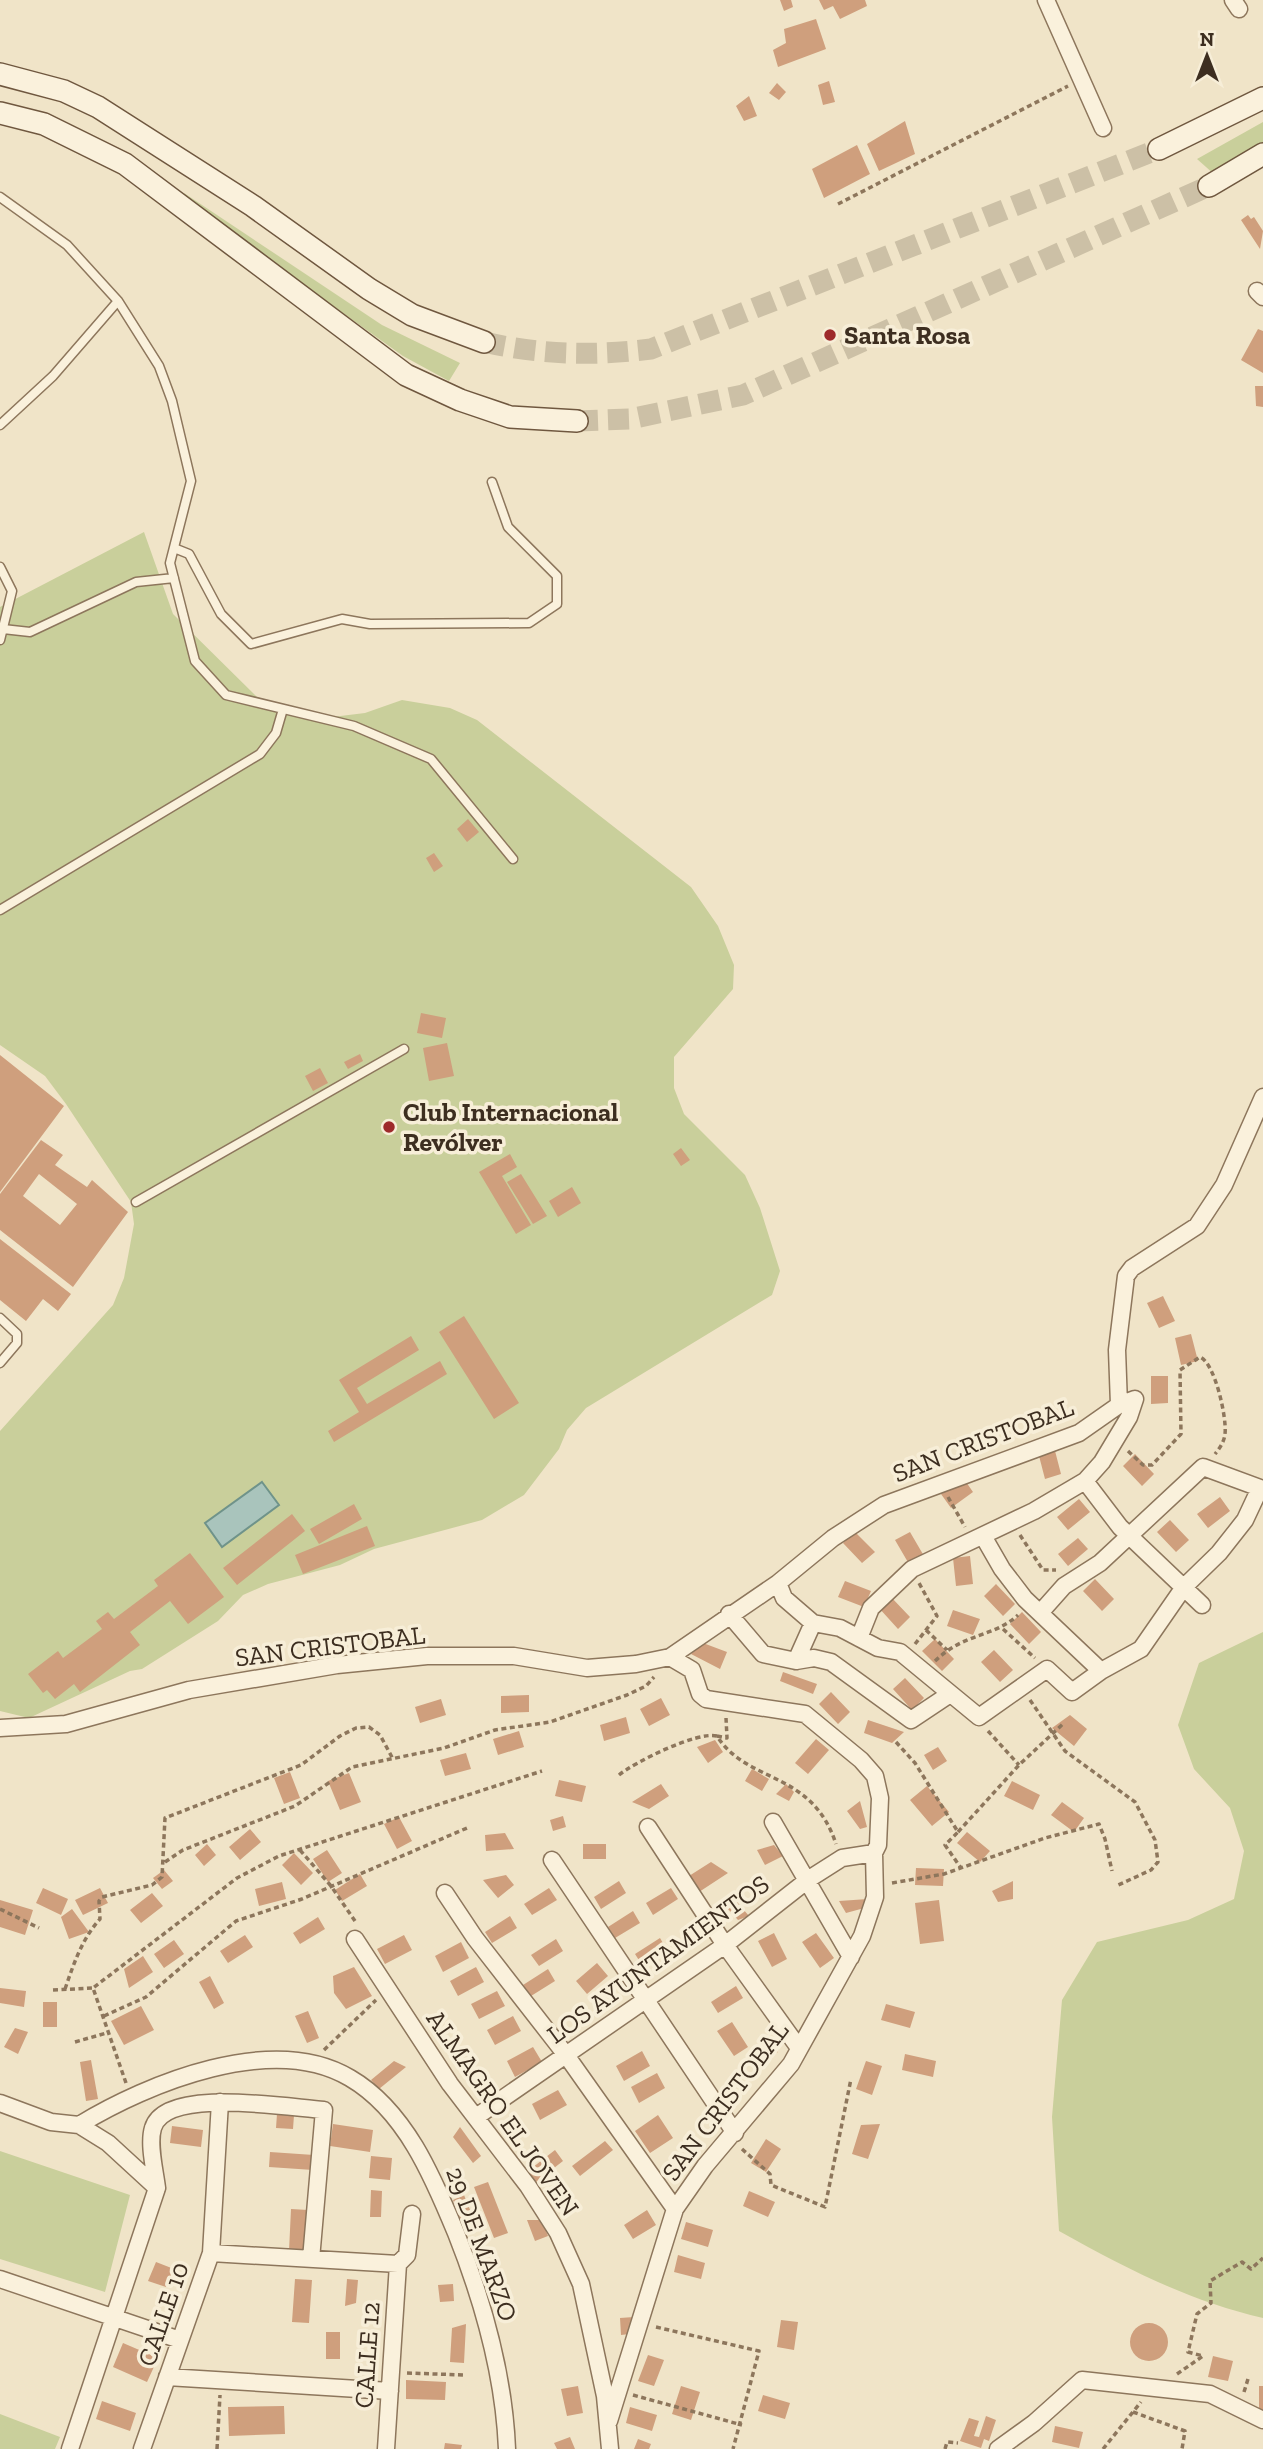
<svg xmlns="http://www.w3.org/2000/svg" width="1263" height="2449" viewBox="0 0 1263 2449" font-family="'Zilla Slab',serif">
<rect width="100%" height="100%" fill="#f0e4c8"/>
<!-- green -->
<path fill="#c9cf9b" d="M1263,122V142L1215,175L1197,159Z
M184,193L382,325L460,363L449,381L403,356L186,201Z
M144,532L173,614L257,697L324,718L365,713L402,700L450,708L477,720L691,887L718,926L734,965L733,989L674,1057V1088L684,1114L745,1175L760,1208L780,1271L772,1295L586,1408L567,1430L559,1449L524,1495L482,1520L374,1549L340,1565L268,1584L243,1595L218,1621L142,1669L130,1671L29,1718L0,1711V1431L113,1305L124,1278L134,1224L131,1202L66,1104L45,1076L0,1045V607Z
M1263,1632V2318C1189,2301 1125,2268 1059,2231L1052,2117L1062,2000L1097,1942L1188,1920L1234,1899L1244,1851L1230,1808L1194,1769L1178,1725L1199,1663Z
M0,2151L130,2195L105,2292L0,2259Z
M0,2414L60,2437L55,2449H0Z"/>
<!-- water -->
<path fill="#a9c4bc" stroke="#6f938a" stroke-width="2" d="M262,1482L279,1505L222,1547L205,1523Z"/>
<!-- building -->
<path fill="#cf9f7d" fill-rule="evenodd" d="M780,0H791L793,7L784,11Z
M819,0H865L867,6L840,19L833,6L824,10Z
M816,19L826,49L778,67L773,50L786,43L784,29Z
M829,81L835,102L823,105L818,85Z
M777,83L786,92L779,100L769,93Z
M749,96L757,116L744,121L736,106Z
M905,121L915,154L879,171L867,144Z
M857,145L870,174L824,198L812,169Z
M1248,215L1251,219L1254,217L1263,231L1260,249L1241,220Z
M1258,329L1263,331V373L1241,360Z
M1255,386H1263V407L1256,406Z
M468,819L479,832L467,842L457,829Z
M434,853L443,866L434,872L426,858Z
M421,1013L446,1018L442,1038L417,1033Z
M447,1043L454,1076L429,1081L423,1048Z
M360,1054L363,1061L348,1069L344,1062Z
M0,1055L64,1106L0,1192Z
M320,1068L328,1083L313,1091L305,1076Z
M41,1140L63,1155L55,1165L87,1187L92,1180L128,1212L73,1287L0,1230V1194ZM39,1174L77,1204L60,1225L23,1196Z
M681,1148L690,1160L681,1166L673,1154Z
M510,1154L517,1167L502,1176L531,1225L516,1234L479,1172Z
M521,1174L547,1216L533,1224L507,1182Z
M572,1187L581,1203L558,1217L549,1201Z
M0,1239L71,1294L58,1311L43,1299L26,1321L0,1300Z
M1163,1296L1175,1321L1159,1328L1147,1303Z
M464,1316L519,1403L494,1419L439,1332Z
M1191,1334L1198,1361L1181,1365L1175,1338Z
M411,1336L419,1350L357,1388L367,1404L440,1361L447,1374L334,1442L328,1431L359,1412L339,1380Z
M1151,1376H1168V1403L1151,1404Z
M1054,1447L1061,1474L1045,1479L1038,1452Z
M1135,1454L1154,1474L1142,1486L1123,1466Z
M964,1479L973,1492L951,1508L941,1494Z
M1220,1497L1230,1511L1208,1528L1197,1514Z
M1079,1499L1090,1512L1068,1530L1057,1517Z
M354,1504L362,1519L319,1544L310,1529Z
M292,1514L305,1531L237,1585L223,1568Z
M1170,1520L1189,1540L1176,1552L1157,1532Z
M367,1526L375,1546L303,1574L295,1555Z
M855,1532L875,1552L862,1563L843,1543Z
M910,1532L924,1556L909,1564L895,1540Z
M1078,1538L1088,1549L1068,1566L1058,1554Z
M190,1553L224,1597L188,1624L170,1601L130,1632L140,1645L80,1692L74,1684L55,1699L47,1690L43,1693L28,1674L58,1651L63,1658L102,1629L96,1621L108,1612L114,1619L158,1586L154,1580Z
M970,1556L973,1584L956,1586L953,1558Z
M1095,1579L1114,1599L1102,1611L1083,1591Z
M845,1581L871,1591L864,1607L838,1597Z
M996,1584L1015,1604L1003,1616L984,1596Z
M891,1597L910,1617L898,1629L879,1608Z
M953,1610L980,1619L973,1635L947,1626Z
M1022,1612L1041,1632L1029,1644L1010,1624Z
M935,1639L954,1659L942,1671L922,1651Z
M703,1643L727,1652L720,1669L691,1654Z
M994,1650L1013,1670L1000,1682L981,1662Z
M783,1672L817,1684L813,1694L780,1681Z
M905,1678L924,1698L912,1710L893,1689Z
M831,1692L850,1712L838,1724L819,1704Z
M529,1695V1712L501,1713V1696Z
M661,1698L670,1715L649,1726L640,1709Z
M441,1699L446,1715L420,1723L415,1707Z
M1070,1715L1087,1729L1074,1746L1052,1728Z
M626,1717L630,1733L604,1741L600,1725Z
M868,1720L904,1732L892,1743L864,1733Z
M519,1731L524,1747L498,1755L493,1739Z
M816,1739L829,1750L808,1774L795,1763Z
M715,1740L723,1752L708,1763L697,1747Z
M938,1747L947,1761L933,1770L924,1755Z
M466,1753L471,1769L445,1776L440,1760Z
M752,1769L769,1779L762,1791L745,1781Z
M290,1772L300,1798L284,1804L274,1778Z
M349,1773L361,1802L340,1810L328,1781Z
M559,1780L586,1786L582,1802L555,1796Z
M1012,1781L1040,1795L1033,1810L1004,1796Z
M661,1784L669,1796L649,1809L632,1802Z
M786,1784L794,1792L789,1801L776,1794Z
M927,1786L949,1812L932,1826L910,1800Z
M860,1801L867,1827L860,1829L847,1811Z
M1062,1802L1084,1818L1074,1832L1051,1815Z
M563,1816L566,1827L553,1831L550,1820Z
M399,1817L412,1841L397,1849L384,1824Z
M250,1829L261,1842L240,1860L229,1847Z
M967,1832L990,1851L980,1862L957,1843Z
M505,1833L514,1849L486,1851L485,1835Z
M207,1844L216,1855L204,1866L195,1855Z
M583,1844H606V1859H583Z
M774,1845L783,1856L765,1865L757,1850Z
M327,1850L342,1873L328,1882L313,1859Z
M294,1853L313,1873L301,1885L282,1865Z
M711,1862L728,1873L699,1892L689,1876Z
M916,1868L944,1869L943,1886L915,1885Z
M164,1870L173,1881L162,1889L153,1878Z
M360,1874L367,1886L342,1901L335,1890Z
M506,1875L514,1885L498,1898L483,1880Z
M619,1881L626,1893L601,1909L594,1897Z
M1013,1881V1899L998,1902L992,1891Z
M282,1882L286,1899L259,1906L255,1889Z
M43,1888L68,1899L61,1915L36,1903Z
M100,1888L108,1903L83,1915L75,1900Z
M549,1888L557,1900L532,1915L524,1904Z
M671,1888L678,1899L653,1915L646,1903Z
M152,1893L163,1906L141,1923L130,1910Z
M868,1899V1907L846,1913L839,1901Z
M0,1900L33,1910L25,1935L0,1927Z
M939,1900L944,1941L920,1944L915,1903Z
M737,1902L749,1916L738,1920L728,1909Z
M72,1909L89,1932L69,1939L61,1917Z
M633,1911L640,1923L615,1938L608,1927Z
M510,1916L517,1928L492,1943L485,1932Z
M318,1917L325,1929L300,1944L293,1933Z
M774,1933L787,1959L772,1967L758,1941Z
M816,1933L834,1958L820,1968L802,1942Z
M245,1935L253,1947L228,1963L220,1951Z
M404,1935L412,1950L385,1964L377,1949Z
M660,1938L667,1950L642,1965L635,1954Z
M556,1939L563,1951L539,1966L531,1955Z
M174,1940L184,1954L164,1968L154,1954Z
M461,1942L469,1958L443,1972L435,1956Z
M143,1956L153,1972L129,1988L124,1969Z
M597,1963L608,1976L587,1994L576,1981Z
M354,1967L372,1996L346,2009L334,1993L333,1976Z
M476,1967L484,1982L458,1996L450,1981Z
M548,1969L555,1981L531,1996L523,1985Z
M210,1976L224,2003L214,2009L199,1982Z
M736,1986L743,1998L718,2013L711,2002Z
M0,1988L26,1991L24,2007L0,2003Z
M497,1991L505,2006L479,2019L471,2004Z
M43,2002H57V2027H43Z
M886,2004L915,2012L910,2028L881,2020Z
M141,2006L154,2030L124,2045L111,2021Z
M308,2011L319,2038L307,2043L295,2016Z
M513,2016L521,2031L495,2045L487,2030Z
M732,2022L748,2047L734,2056L717,2031Z
M15,2028L28,2032L18,2054L4,2047Z
M771,2040L778,2052L753,2067L746,2056Z
M533,2047L542,2062L515,2077L507,2061Z
M642,2051L650,2066L624,2081L616,2066Z
M905,2054L936,2061L933,2077L902,2070Z
M91,2060L98,2099L86,2101L80,2062Z
M394,2061L406,2067L379,2089L371,2080Z
M866,2061L882,2066L872,2095L856,2089Z
M657,2073L665,2088L639,2103L631,2087Z
M558,2090L567,2105L540,2120L532,2104Z
M277,2114L294,2115L293,2129L276,2128Z
M658,2115L673,2138L650,2153L635,2131Z
M333,2124L373,2130L370,2152L330,2146Z
M880,2124L868,2159L852,2154L861,2125Z
M172,2126L203,2130L201,2147L170,2143Z
M460,2127L481,2156L473,2163L453,2137Z
M766,2139L781,2149L766,2172L751,2163Z
M605,2141L613,2150L580,2176L572,2166Z
M555,2150L563,2161L536,2182L528,2171Z
M270,2152L314,2155L313,2170L269,2167Z
M371,2156L392,2158L390,2180L369,2178Z
M488,2182L508,2233L494,2238L474,2187Z
M371,2190L382,2191L381,2217H370Z
M749,2191L775,2202L768,2217L743,2206Z
M464,2195L475,2222L463,2226L453,2200Z
M291,2209L308,2210L306,2247L303,2252L289,2251Z
M647,2210L656,2225L633,2239L624,2225Z
M527,2220H542L548,2236L535,2241Z
M686,2222L713,2230L708,2247L681,2239Z
M678,2255L705,2263L701,2279L674,2272Z
M156,2262L174,2269L166,2287L148,2281Z
M295,2279L312,2280L309,2323L292,2322Z
M347,2279L358,2280L356,2303L345,2306Z
M453,2284L454,2301L440,2302L438,2285Z
M634,2317L630,2334L621,2335L620,2318Z
M781,2320L798,2322L794,2350L777,2347Z
M1130 2342a19 19 0 1 1 38 0a19 19 0 1 1-38 0Z
M466,2324L464,2363L450,2362L452,2328Z
M326,2332H340V2359H326Z
M123,2343L158,2358L147,2382L113,2367Z
M648,2355L664,2360L654,2386L638,2381Z
M1213,2356L1233,2361L1228,2381L1208,2377Z
M406,2380L446,2382L445,2400L406,2399Z
M578,2386L583,2413L567,2416L561,2389Z
M681,2386L700,2392L691,2420L672,2414Z
M1259,2386H1263V2415H1259Z
M763,2395L790,2403L785,2419L758,2411Z
M102,2401L136,2413L130,2431L96,2419Z
M284,2406L285,2434L229,2436L228,2407Z
M630,2407L657,2415L652,2431L626,2423Z
M986,2416L996,2420L989,2441L984,2439L981,2448L960,2441L969,2418L979,2421L974,2436L979,2437Z
M1055,2426L1083,2432L1079,2448L1052,2442Z
M570,2437L575,2449H557L554,2443Z
M638,2439L651,2444L649,2449H634Z
M445,2443L462,2445L461,2449H444Z"/>
<g fill="none" stroke-linecap="round" stroke-linejoin="round">
<!-- secondary-tunnel -->
<path stroke="#ccc0a6" stroke-width="21" stroke-dasharray="21 10" stroke-linecap="butt" d="M484,342C541,355 594,356 651,349L1159,149
M577,421L630,419L743,395L1209,186"/>
<!-- lane casing -->
<g stroke="#8d765c" stroke-width="11">
<path id="lane" d="M0,197L67,245L118,301L159,366L172,401L191,481L170,563L195,661L226,695L354,726L431,759L513,859
M0,425L53,376L118,301
M174,548L189,554L221,614L251,644L342,619L370,624L529,623L557,604V576L508,527L492,482
M0,567L12,591L0,640
M3,629L30,632L136,582L174,578
M0,910L260,754L276,733L283,709
M136,1202L404,1049
M0,1318L17,1334V1343L0,1363"/>
</g>
<!-- street casing -->
<g stroke="#8d765c" stroke-width="19">
<path id="street" d="M1046,0L1103,128
M1233,0L1239,9
M1257,291L1263,297
M1085,1481L1120,1527L1202,1605
M983,1536L1002,1569L1025,1599L1101,1671
M778,1583L784,1598L813,1623L840,1628L878,1648L900,1652L979,1717L1047,1669L1072,1692L1101,1671L1141,1649L1184,1587L1219,1553L1245,1520L1260,1488L1203,1467L1100,1563L1064,1586L1040,1613
M729,1614L763,1654L796,1661L814,1658L831,1662L911,1720L950,1694
M859,1638L871,1608L912,1569L1034,1511L1085,1481L1102,1462L1129,1417L1135,1399L1119,1405
M796,1661L813,1623
M0,1728L66,1724L189,1690L337,1665L427,1656H514L587,1668L636,1664L670,1657L778,1583L833,1538L884,1505L1079,1433L1119,1405L1117,1350L1126,1276L1132,1268L1197,1226L1224,1185L1263,1097
M773,1822L851,1957
M648,1827L725,1945L799,2048
M552,1860L735,2133
M445,1893L475,1938L566,2055L675,2209
M355,1939L450,2084L528,2186L558,2233L581,2284L605,2396L610,2449
M0,2103L51,2122L79,2125L108,2143L157,2188L70,2449
M476,2117L725,1945L809,1879L842,1858L874,1853
M79,2125C148,2083 273,2032 350,2078C405,2110 433,2177 456,2233C483,2301 504,2375 507,2449
M157,2188C155,2171 148,2144 153,2128C165,2086 290,2108 324,2110L311,2259
M211,2253L220,2102
M398,2264L407,2255L412,2214
M0,2279L180,2340
M167,2377L390,2391
M609,2421L675,2209L705,2166L791,2064L862,1936L875,1897L874,1853L878,1845L880,1798L875,1776L861,1760L805,1714L706,1699L700,1694L692,1670L670,1657
M142,2449L211,2253L398,2264
M386,2449L398,2264
M998,2449L1034,2423L1082,2380L1210,2394L1263,2420"/>
</g>
<!-- secondary casing -->
<g stroke="#6f573f" stroke-width="24">
<path id="secondary" d="M0,74L64,91L98,107L253,206L369,289L412,315L484,342
M0,113L44,124L125,164L406,375L460,400L510,417L577,421
M1159,149L1263,98
M1209,186L1263,154"/>
</g>
<!-- path -->
<path stroke="#8d765c" stroke-width="3.5" stroke-dasharray="5 3.5" stroke-linecap="butt" d="M838,204L1068,86
M1128,1451L1143,1465H1152L1181,1434L1180,1370L1200,1357C1215,1363 1227,1418 1225,1434C1224,1442 1220,1448 1215,1454
M948,1497L965,1527
M1020,1535L1043,1570H1056
M1003,1629L1035,1658
M926,1630L947,1650
M915,1644L937,1616L919,1583
M935,1661C965,1632 993,1638 1018,1615
M1030,1700L1065,1751L1135,1802L1155,1840L1158,1862L1151,1870L1116,1886
M988,1731L1019,1765
M717,1736L727,1738L726,1718
M896,1742L915,1763L958,1832L945,1845L961,1868
M619,1775C635,1762 697,1731 717,1736C747,1784 812,1770 836,1844
M958,1832L1019,1765L1064,1723
M300,1850L331,1886L355,1921
M165,1862L183,1850L295,1806L352,1767L444,1748L495,1730L550,1722L627,1695L646,1686L654,1677
M892,1883L944,1874L1045,1838L1099,1824L1105,1839L1112,1871
M0,1909L39,1928
M65,1989C74,1963 82,1939 100,1919L99,1901L102,1897L152,1885L162,1877L165,1818L301,1765L340,1736L356,1728L369,1727L380,1735L393,1759
M53,1990L93,1988
M104,2016L146,1997L236,1921L302,1899L467,1828
M75,2042L110,2032
M324,2050L376,2000
M126,2083L93,1988L237,1878L279,1856L542,1771
M742,2149L770,2174L771,2185L825,2207L851,2079
M656,2327L759,2351L733,2449
M407,2373L465,2375
M1177,2374L1203,2356L1188,2352L1197,2314L1211,2303L1210,2281L1242,2262L1251,2269L1263,2258
M1244,2392L1248,2379
M633,2395L742,2425
M1133,2412L1185,2431L1182,2449
M217,2449L220,2395
M945,2449L947,2442L958,2443
M1103,2449L1141,2402"/>
<!-- lane -->
<use href="#lane" stroke="#faf1dc" stroke-width="8"/>
<!-- street -->
<use href="#street" stroke="#faf1dc" stroke-width="16"/>
<!-- secondary -->
<use href="#secondary" stroke="#faf1dc" stroke-width="21"/>
</g>
<!-- markers -->
<g fill="#9e2a2b" stroke="#f7eed8" stroke-width="2.5">
<circle cx="830" cy="335" r="7"/>
<circle cx="389" cy="1127" r="7"/>
</g>
<g text-anchor="middle" stroke-width="7" stroke-linejoin="round" paint-order="stroke">
<!-- poi labels -->
<g font-size="26" font-weight="bold" fill="#3d2e20" stroke="#f7eed8" text-anchor="start">
<text x="844" y="344">Santa Rosa</text>
<text x="403" y="1121">Club Internacional<tspan x="403" dy="30">Revólver</tspan></text>
</g>
<!-- street labels -->
<g font-size="26" fill="#3d2e20" stroke="#f7eed8">
<text transform="translate(983 1440) rotate(-21)" y="9">SAN CRISTOBAL</text>
<text transform="translate(330 1646) rotate(-7)" y="9">SAN CRISTOBAL</text>
<text transform="translate(658 1959) rotate(-36)" y="9">LOS AYUNTAMIENTOS</text>
<text transform="translate(725 2101) rotate(-53)" y="9">SAN CRISTOBAL</text>
<text transform="translate(503 2113) rotate(55)" y="9">ALMAGRO EL JOVEN</text>
<text transform="translate(482 2244) rotate(70)" y="9">29 DE MARZO</text>
<text transform="translate(163 2314) rotate(-71)" y="9">CALLE 10</text>
<text transform="translate(367 2355) rotate(-86)" y="9">CALLE 12</text>
</g>
</g>
<!-- north arrow -->
<g transform="translate(1207 56)" stroke="#f7eed8" stroke-width="5" paint-order="stroke">
<path d="M0-5L12 26L0 18L-12 26Z" fill="#3d2e20"/>
<text y="-10" font-size="19" font-weight="bold" text-anchor="middle" fill="#3d2e20">N</text>
</g>
</svg>
